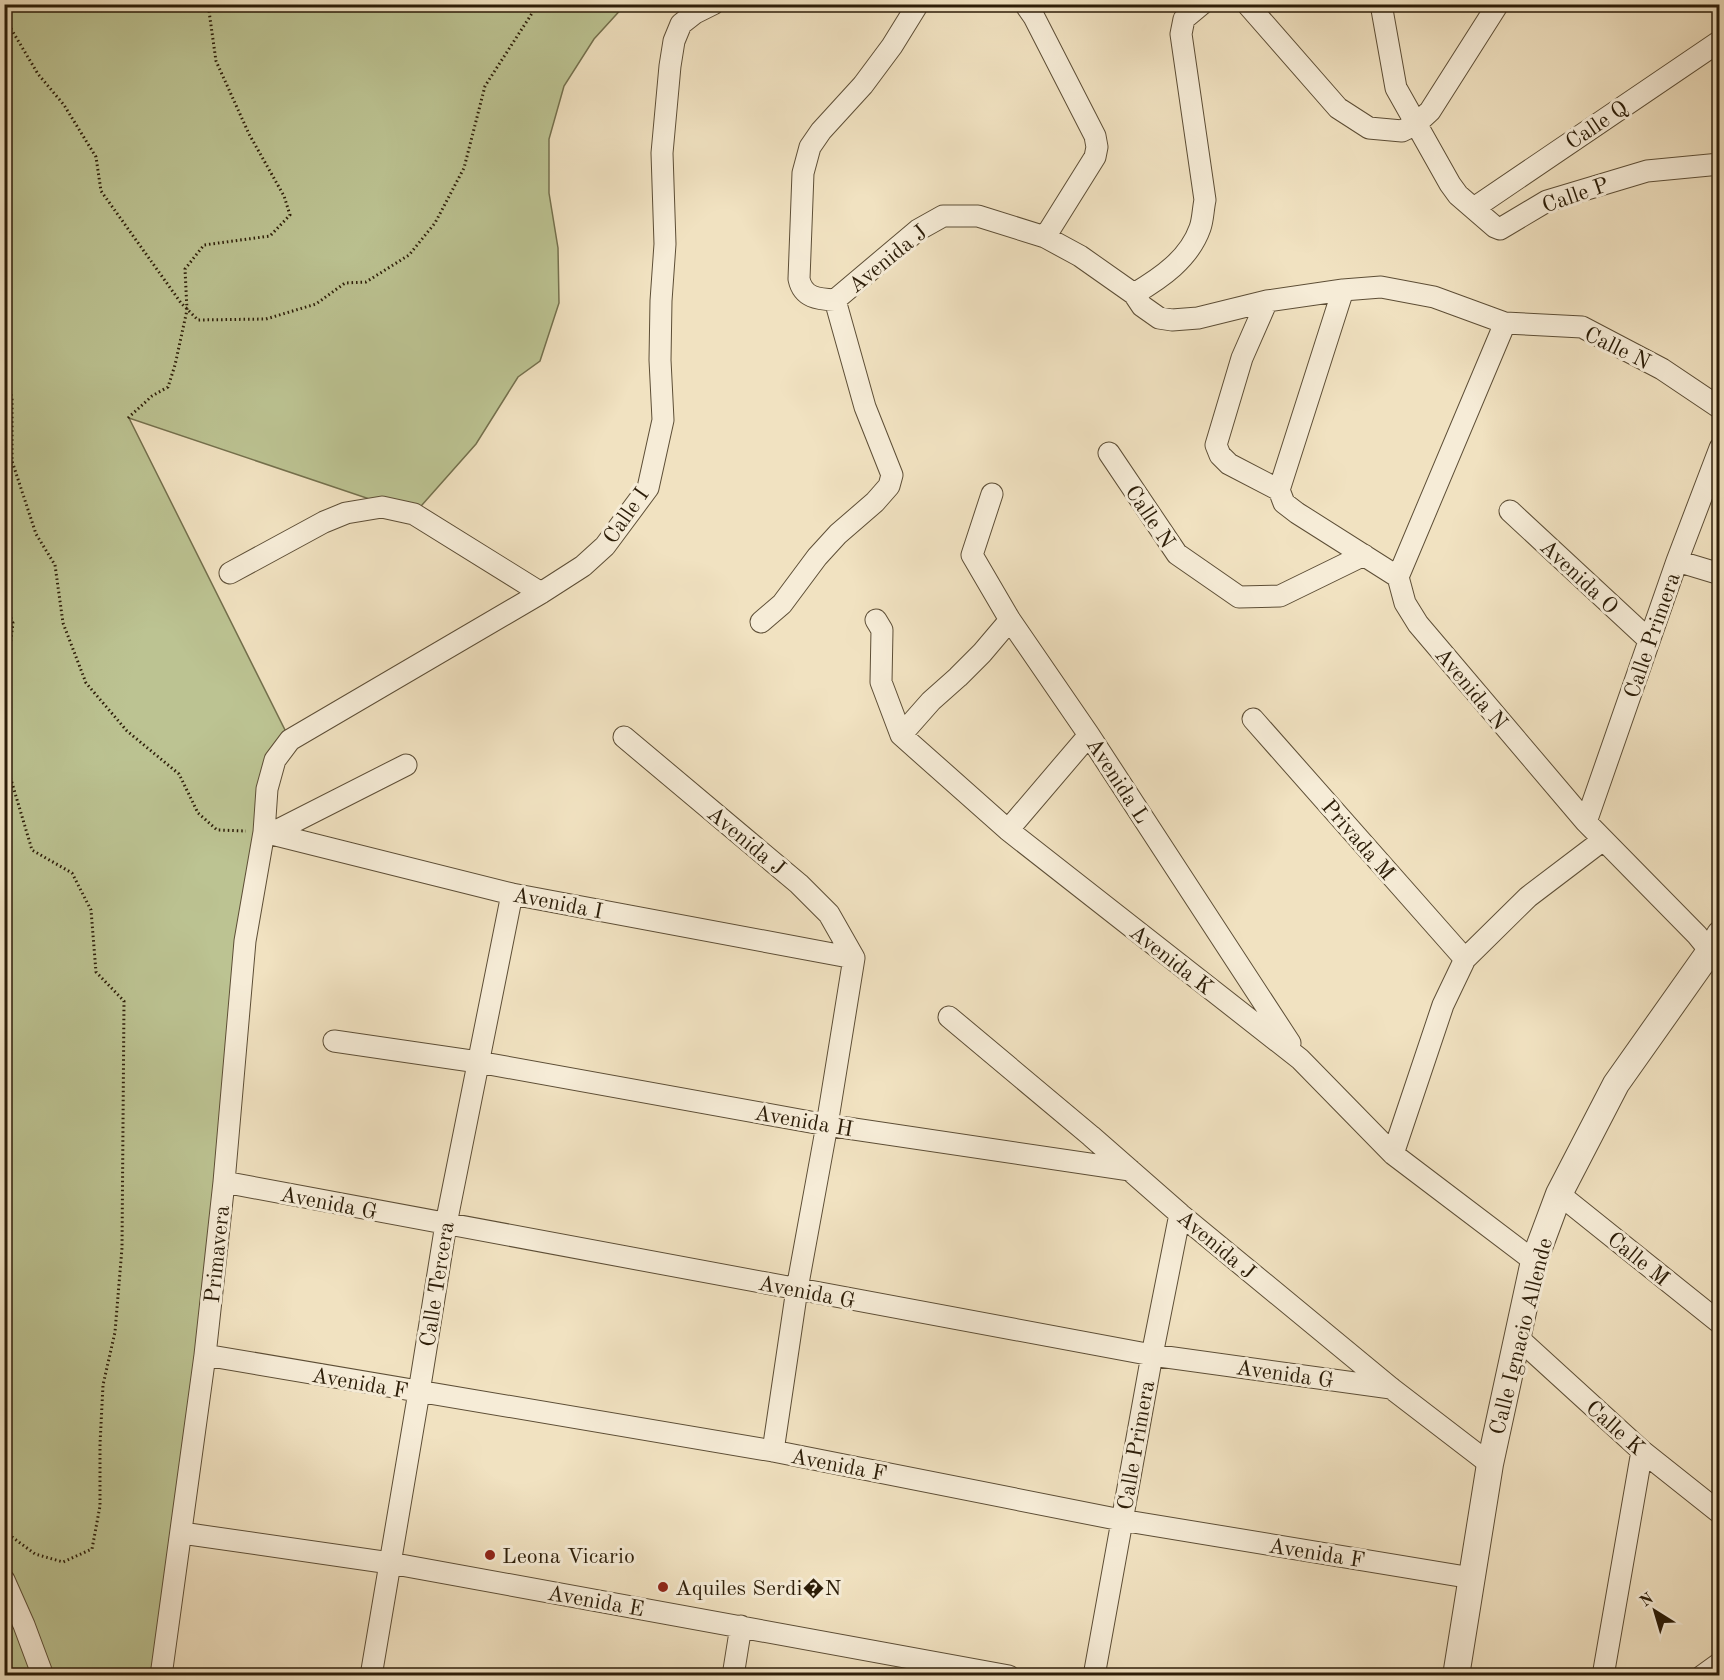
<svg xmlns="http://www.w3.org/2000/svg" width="1724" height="1680" viewBox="0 0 1724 1680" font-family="'Old Standard TT',serif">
<rect width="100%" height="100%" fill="#f1e2c1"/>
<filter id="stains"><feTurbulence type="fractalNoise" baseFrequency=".00333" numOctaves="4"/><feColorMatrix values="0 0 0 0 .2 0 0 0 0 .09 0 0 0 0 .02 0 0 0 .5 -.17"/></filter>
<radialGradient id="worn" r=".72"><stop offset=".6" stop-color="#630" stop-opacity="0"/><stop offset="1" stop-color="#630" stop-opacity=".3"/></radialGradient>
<!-- green -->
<path fill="#bcc392" stroke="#74704d" stroke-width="1.5" d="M5,5H625L594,39L564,86L549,139V193L558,248L559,303L540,361L518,377L476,444L414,514L129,418L290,740L275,760L161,1675L5,1676Z"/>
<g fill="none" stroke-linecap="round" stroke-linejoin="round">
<!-- minor casing -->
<g stroke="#5d4e36" stroke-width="23">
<path id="minor" d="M918,4L892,46L863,85L821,131L810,147L803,173L799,279C803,298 818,299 835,300L918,230L943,216H978L1045,237L1080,256L1134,294L1142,306L1159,318L1172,320L1198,318L1267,301L1343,290L1381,287L1434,297L1505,323L1582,327L1662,369L1720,408
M1025,4L1034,17L1095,136L1097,147L1095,157L1045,237
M1247,4L1338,108L1369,128L1402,131L1416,124L1430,111L1498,4
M1381,4L1396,88L1450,184L1458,195L1495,227L1500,229L1547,201L1647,171L1720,164
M1474,208L1720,41
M1134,294C1161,278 1189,259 1200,228C1203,220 1203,209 1205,200L1181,34L1184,19L1202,4
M1267,301L1242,358L1216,445L1220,455L1229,464L1279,490L1284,503L1297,513L1398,577L1405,603L1418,624L1586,822L1697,935L1710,951
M1109,453L1177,554L1239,597L1280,596L1364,555
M1279,490L1343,290
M992,494L972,555L1010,620L1089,735L1290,1043
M1510,511L1649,640
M1677,561L1720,574
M230,573L324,522L346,513L382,507L414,514L541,593
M1398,577L1505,323
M876,620L882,630L881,682L901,735L1008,830L1300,1059L1393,1154L1534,1261
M761,622L782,604L817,557L838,534L875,502L889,486L892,475L865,407L835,300
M1253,719L1465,959
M901,735L931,701L958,677L982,653L1010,620
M624,737L799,884L829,914L854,958
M1586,822L1677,561L1720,448
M1008,830L1089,735
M264,832L512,894L854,958
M272,833L406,765
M949,1017L1091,1136L1180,1214L1391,1388L1490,1464
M334,1041L478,1062L827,1125L1130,1170
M1393,1154L1443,1005L1465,959L1528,897L1603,840
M224,1182L1152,1355L1391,1388
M1559,1194L1720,1323
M1517,1337L1642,1451L1720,1513
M205,1355L773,1451L1121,1520L1472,1578
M773,1451L797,1289L827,1125L854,958
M182,1533L390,1563L1009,1676
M4,1580L24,1625L43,1676
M161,1676L205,1355L224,1182L245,941L264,832L267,789L275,760L290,740L541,593L583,566L605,546L648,488L663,420L660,360L661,301L665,244L662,153L670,66L674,41L681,24L695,13L713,4
M371,1676L419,1392L446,1224L512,894
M733,1676L741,1626
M1094,1676L1152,1355L1180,1214
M1603,1676L1642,1451
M1702,1676L1720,1663"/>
</g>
<!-- tertiary casing -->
<g stroke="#5d4e36" stroke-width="28">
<path id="tertiary" d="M1456,1676L1490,1464L1534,1261L1559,1194L1616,1084L1710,951L1720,934"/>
</g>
<!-- path -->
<path stroke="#2c1d08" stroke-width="3" stroke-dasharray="1.5 3" stroke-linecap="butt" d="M4,17L38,74L64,105L96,157L101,191L181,303L198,320L266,319L316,304L345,283L366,282L409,255L435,223L464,168L485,86L538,4
M4,373L12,398V461L36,534L55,565L63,623L86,683L127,731L179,774L198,813L217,830L246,831
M128,418L152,396L168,387L175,365L187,310L185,269L204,245L270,236L290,215L284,196L249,134L216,61L208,4
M4,516V566
M4,601L13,623L4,694
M4,756L32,850L72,873L91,910L96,972L124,1001L122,1248L115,1332L103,1385L100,1444V1506L92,1549L63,1562L35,1554L4,1531"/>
<!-- minor -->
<use href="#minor" stroke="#f6ecd7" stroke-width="21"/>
<!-- tertiary -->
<use href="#tertiary" stroke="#f6ecd7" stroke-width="26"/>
</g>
<!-- markers -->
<g fill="#8f2418" stroke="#f6ecd7" stroke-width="2">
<circle cx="490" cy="1555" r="6"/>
<circle cx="663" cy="1587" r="6"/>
</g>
<g text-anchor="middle" stroke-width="6" stroke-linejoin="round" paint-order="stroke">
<!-- street labels -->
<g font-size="22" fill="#2c1d08" stroke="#f6ecd7">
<text transform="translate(1596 124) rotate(-34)" y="8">Calle Q</text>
<text transform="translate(1575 194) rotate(-19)" y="8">Calle P</text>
<text transform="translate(887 258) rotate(-39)" y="8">Avenida J</text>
<text transform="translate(1618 347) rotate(26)" y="8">Calle N</text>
<text transform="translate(625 515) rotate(-55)" y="8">Calle I</text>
<text transform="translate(1151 516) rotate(56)" y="8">Calle N</text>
<text transform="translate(1580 576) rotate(43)" y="8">Avenida O</text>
<text transform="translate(1651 635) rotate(-71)" y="8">Calle Primera</text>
<text transform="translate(1472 688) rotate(50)" y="8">Avenida N</text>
<text transform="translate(1119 780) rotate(57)" y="8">Avenida L</text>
<text transform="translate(1359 839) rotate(49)" y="8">Privada M</text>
<text transform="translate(747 840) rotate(40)" y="8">Avenida J</text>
<text transform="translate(558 902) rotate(11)" y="8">Avenida I</text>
<text transform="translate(1172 959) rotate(38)" y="8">Avenida K</text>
<text transform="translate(804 1120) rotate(10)" y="8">Avenida H</text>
<text transform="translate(329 1202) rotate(11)" y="8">Avenida G</text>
<text transform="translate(1217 1244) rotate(40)" y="8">Avenida J</text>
<text transform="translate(216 1254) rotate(-84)" y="8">Primavera</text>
<text transform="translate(1639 1258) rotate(39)" y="8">Calle M</text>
<text transform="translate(436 1284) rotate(-81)" y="8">Calle Tercera</text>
<text transform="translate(807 1291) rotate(11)" y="8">Avenida G</text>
<text transform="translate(1520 1336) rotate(-76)" y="8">Calle Ignacio Allende</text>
<text transform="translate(1285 1373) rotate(8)" y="8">Avenida G</text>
<text transform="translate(360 1382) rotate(10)" y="8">Avenida F</text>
<text transform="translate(1616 1427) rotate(42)" y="8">Calle K</text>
<text transform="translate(1135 1445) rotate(-80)" y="8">Calle Primera</text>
<text transform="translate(839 1464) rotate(11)" y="8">Avenida F</text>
<text transform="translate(1317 1552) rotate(9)" y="8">Avenida F</text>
<text transform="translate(596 1600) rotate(10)" y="8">Avenida E</text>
</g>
<!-- poi labels -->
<g font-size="22" fill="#2c1d08" stroke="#f6ecd7" text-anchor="start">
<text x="502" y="1563">Leona Vicario</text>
<text x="675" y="1595">Aquiles Serdi�N</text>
</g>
</g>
<!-- margin -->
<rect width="1724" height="1680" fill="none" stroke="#f1e2c1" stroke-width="24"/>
<rect x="6" y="6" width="1712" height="1668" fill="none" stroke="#2c1d08" stroke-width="3"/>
<rect x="12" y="12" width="1700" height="1656" fill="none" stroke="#2c1d08" stroke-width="1.5"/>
<!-- north arrow -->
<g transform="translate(1655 1611) rotate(323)" stroke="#f6ecd7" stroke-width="4.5" paint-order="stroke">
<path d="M0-4.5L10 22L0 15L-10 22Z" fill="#2c1d08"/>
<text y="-9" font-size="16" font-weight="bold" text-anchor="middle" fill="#2c1d08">N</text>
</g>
<rect width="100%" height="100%" filter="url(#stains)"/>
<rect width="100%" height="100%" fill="url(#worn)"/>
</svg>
